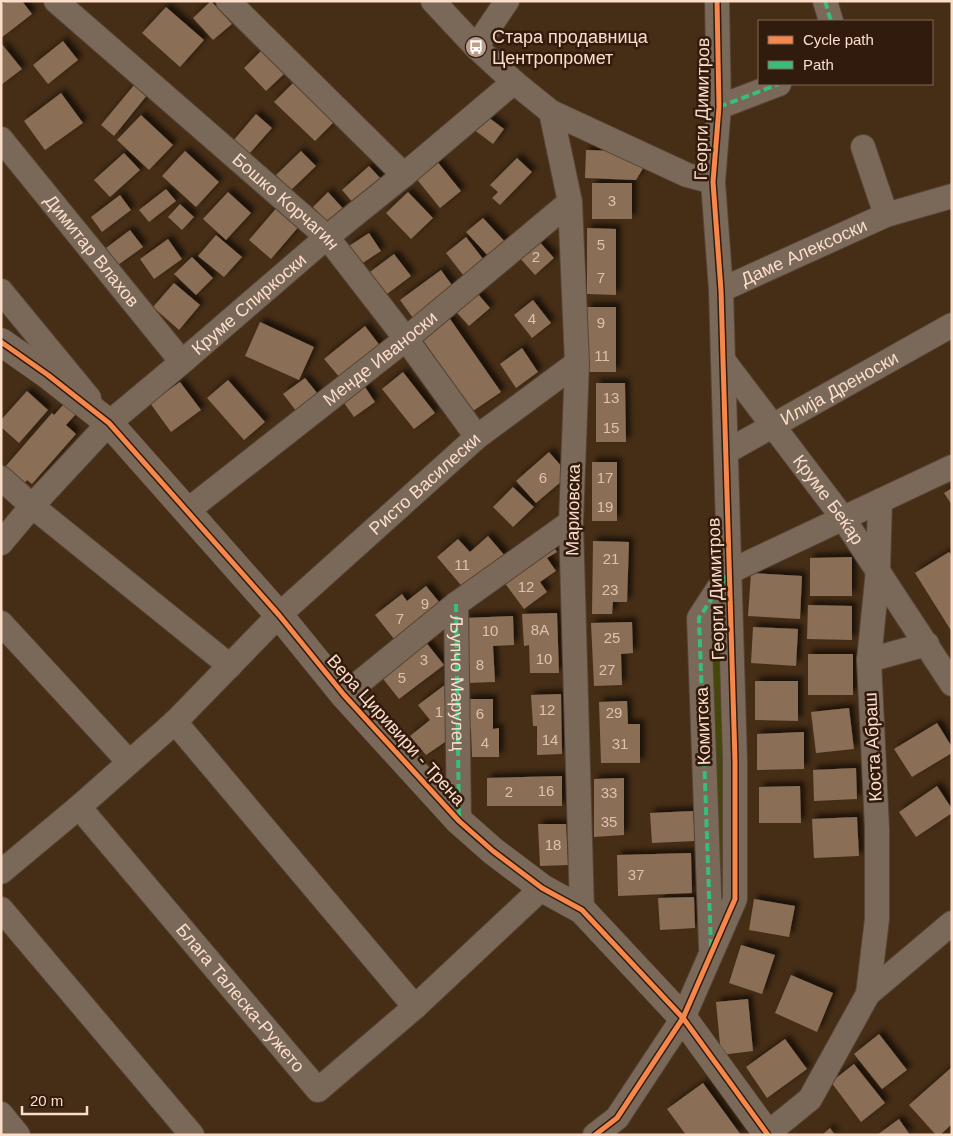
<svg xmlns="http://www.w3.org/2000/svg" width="953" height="1136" viewBox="0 0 953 1136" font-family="Helvetica,sans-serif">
<defs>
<filter id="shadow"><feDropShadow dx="4.5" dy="-4.5" stdDeviation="2.5" flood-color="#0009"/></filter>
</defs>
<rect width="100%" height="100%" fill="#452d16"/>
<!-- green -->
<path fill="#444708" d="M729,572L735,899L711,954L699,618Z"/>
<!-- building -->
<path fill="#8a6e56" filter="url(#shadow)" d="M6,1H22L32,14L1,38V5Z
M211,1L232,24L213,40L193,18Z
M166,7L204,40L180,67L142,33Z
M63,41L78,60L48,84L33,65Z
M1,43L22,69L1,85Z
M261,51L284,74L266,91L244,68Z
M293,83L334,122L315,141L274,102Z
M135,84L148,94L114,136L101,125Z
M61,93L83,123L45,150L24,121Z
M256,114L272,128L249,154L233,141Z
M484,114L504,129L493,144L473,129Z
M141,115L173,145L149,170L117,140Z
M586,150L621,151L645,165L636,180L585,178Z
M185,151L219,182L196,207L162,176Z
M301,151L316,166L291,190L276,175Z
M124,153L140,170L110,197L94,180Z
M517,158L532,172L500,205L492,198L498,192L490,185Z
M436,160L461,191L440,208L415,177Z
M369,166L382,180L355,205L342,190Z
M592,183H632V219H592Z
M166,189L176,201L149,222L139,210Z
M228,192L251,213L226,240L203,219Z
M328,192L348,214L333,228L313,207Z
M408,192L433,218L411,239L386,213Z
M120,195L131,210L102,232L91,217Z
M180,204L194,217L182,230L168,217Z
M279,205L301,224L271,259L249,240Z
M483,218L508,245L492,260L466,232Z
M587,228L616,229V295L587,294Z
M130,230L143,247L118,265L106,248Z
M369,233L381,251L361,264L349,246Z
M216,235L242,257L224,277L198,256Z
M466,237L487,264L467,280L446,253Z
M168,239L182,259L154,279L140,259Z
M537,239L554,258L535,275L518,256Z
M394,254L411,276L387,294L370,272Z
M192,257L213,278L196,295L174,274Z
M441,270L454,288L413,318L400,300Z
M174,283L200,305L179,330L153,307Z
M472,287L490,308L469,326L451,306Z
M533,300L551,323L532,338L514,315Z
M587,307H616V372H587Z
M448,316L501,392L473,411L420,336Z
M260,322L314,347L299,380L245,356Z
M365,326L381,347L341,379L324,359Z
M522,348L538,372L516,388L500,364Z
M403,372L435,413L414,429L382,389Z
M305,378L322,399L300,416L283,394Z
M228,380L265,422L244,440L207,398Z
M361,381L375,402L354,417L339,396Z
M180,382L201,410L171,432L150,403Z
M596,383H625L626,442H596Z
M27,391L48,410L19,443L1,427V420Z
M64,404L76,414L66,425L76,434L32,484L27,480L24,484L5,467L52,413L54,415Z
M549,452L569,475L536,503L516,481Z
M592,462H617V521H592Z
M513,487L534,507L513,527L493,507Z
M952,488V505L944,493Z
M488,536L506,557L466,591L437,557L458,539L470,552Z
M593,541L629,542L627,602H613L612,614H592Z
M551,543L557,552L547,558L556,571L540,582L547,592L524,609L501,578Z
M949,552L952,556V632L915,573Z
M852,557V596H810V558Z
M751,573L802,576L800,619L748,616Z
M426,586L444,608L398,644L375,615L402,594L407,601Z
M808,605L852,606V640L807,639Z
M557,613L559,673H530L529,645L524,646L522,614Z
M513,616L514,645L493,646L495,682L467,683L465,618Z
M632,622L633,653L621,654L622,685L594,686L591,623Z
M753,627L798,629L796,666L751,663Z
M425,641L444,665L399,699L380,675Z
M808,654H853V695H808Z
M454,678V736L426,755L410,736L430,720L418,705Z
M755,681H798V721L755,720Z
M561,694L562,754L537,755V726H533L531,695Z
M466,699H493V729L499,728V757H472L471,729H466Z
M627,701L628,724H640V763H601L599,702Z
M849,708L854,749L816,753L811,712Z
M937,723L952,747V753L912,777L894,749Z
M804,732V769L757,770V734Z
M856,768L857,799L814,801L813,770Z
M562,776V806H487V778Z
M624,778V835L594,837V779Z
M800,786L801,823H759V787Z
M937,786L952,809V813L916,837L899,812Z
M693,811L695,841L652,843L650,813Z
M857,817L859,856L814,858L812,819Z
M538,824H566L568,865L540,866Z
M691,853L692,893L618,896L617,855Z
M694,897L695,928L660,930L658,898Z
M754,899L795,906L789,937L749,930Z
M741,945L775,955L762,994L729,983Z
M791,975L833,993L817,1032L775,1013Z
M748,999L753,1051L721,1055L716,1002Z
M879,1034L907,1070L882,1089L854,1054Z
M785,1039L807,1069L767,1098L746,1067Z
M854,1064L885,1103L861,1122L831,1082Z
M952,1067V1124L940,1135H936L909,1105Z
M703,1083L741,1135H686L667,1109Z
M899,1119L910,1135H877Z
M830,1128L835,1135H822Z"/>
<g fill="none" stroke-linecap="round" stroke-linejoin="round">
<!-- minor casing -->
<g stroke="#574436" stroke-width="26">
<g id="minor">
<path id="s1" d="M56,1L327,237L406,339L477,437"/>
<path d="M228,1L404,175"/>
<path d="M433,1L476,47L514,82L551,112L687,175L713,182"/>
<path d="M825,1L831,21"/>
<path d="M476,47L507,1"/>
<path d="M719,107L779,84"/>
<path d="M551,112L570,202L577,363L571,522L582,910"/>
<path id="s2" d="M1,139L182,362"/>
<path d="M863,147L886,215"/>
<path id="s3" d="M721,290L886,215L952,196"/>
<path d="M1,291L89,398"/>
<path id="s4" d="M723,360L843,518L952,684"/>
<path id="s5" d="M726,452L952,325"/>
<path d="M1,478L32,506L230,666"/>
<path id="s6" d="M187,511L406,339L570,202"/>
<path id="s7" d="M1,543L32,506L109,423L182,362L327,237L404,175L514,82"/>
<path d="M456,604L459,821"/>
<path d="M1,623L129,762"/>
<path d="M869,660L927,644"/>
<path d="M344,695L456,604L571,522"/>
<path d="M175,722L415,1007"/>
<path id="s8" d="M79,807L318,1090L415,1007L542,888"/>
<path id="s9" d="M1,872L79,807L175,722L279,615L477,437L577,363"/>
<path d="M1,909L192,1135"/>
<path d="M711,947L699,618L729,572L952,467"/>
<path d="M868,994L877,919V828L869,660L878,570L880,501"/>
<path d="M1,1114L18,1135"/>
<path d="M767,1134L810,1099L868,994L952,923"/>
<path d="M595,1135L617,1118L683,1018L735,899V761L723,360L721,290L713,182L719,107L717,1"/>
</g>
</g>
<!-- tertiary casing -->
<g stroke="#574436" stroke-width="29">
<path id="tertiary" d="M1,342L48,375L109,423L279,615L344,695L459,821L493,851L542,888L582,910L683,1018L768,1135"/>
</g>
<!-- minor -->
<use href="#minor" stroke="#7a6859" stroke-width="24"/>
<!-- tertiary -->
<use href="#tertiary" stroke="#7a6859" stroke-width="28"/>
<!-- quiet -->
<g stroke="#3abd76" stroke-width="4" stroke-dasharray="8 4" stroke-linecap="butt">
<path d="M825,1L831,21"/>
<path d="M719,107L779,84"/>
<path id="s10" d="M456,604L459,821"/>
<path d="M711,947L699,618L728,574"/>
</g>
<!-- cycleway casing -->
<g stroke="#301b0c" stroke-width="8">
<path id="cycleway" d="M1,342L48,375L109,423L279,615L344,695L459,821L493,851L542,888L582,910L683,1018L768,1135
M595,1135L617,1118L683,1018L735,899V761L723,360L721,290L713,182L719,107L717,1"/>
</g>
<!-- cycleway -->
<use href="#cycleway" stroke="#f5874c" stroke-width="5"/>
</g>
<!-- icons -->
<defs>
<g id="bus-disc" transform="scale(1.125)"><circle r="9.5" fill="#bb9f8b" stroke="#301b0c"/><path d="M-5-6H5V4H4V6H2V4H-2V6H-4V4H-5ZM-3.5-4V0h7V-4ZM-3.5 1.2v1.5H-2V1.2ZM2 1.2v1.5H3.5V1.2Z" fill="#fff"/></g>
</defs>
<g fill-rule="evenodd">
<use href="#bus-disc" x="476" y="47"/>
</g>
<g text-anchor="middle" stroke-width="5" stroke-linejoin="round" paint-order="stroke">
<!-- number labels -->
<g font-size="15" fill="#dfc1ad">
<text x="612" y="206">3</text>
<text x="601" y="250">5</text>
<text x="536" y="262">2</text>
<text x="601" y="283">7</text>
<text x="532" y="324">4</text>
<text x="601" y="328">9</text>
<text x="602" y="361">11</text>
<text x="611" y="403">13</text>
<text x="611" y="433">15</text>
<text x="543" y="483">6</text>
<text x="605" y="483">17</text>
<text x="605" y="512">19</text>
<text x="611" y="564">21</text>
<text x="462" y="570">11</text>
<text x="526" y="592">12</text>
<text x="610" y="595">23</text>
<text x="425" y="609">9</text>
<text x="400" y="624">7</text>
<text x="540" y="635">8А</text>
<text x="490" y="636">10</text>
<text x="612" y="643">25</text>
<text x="544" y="664">10</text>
<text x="424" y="665">3</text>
<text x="480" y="670">8</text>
<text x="607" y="675">27</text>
<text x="402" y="683">5</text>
<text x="547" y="715">12</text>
<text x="439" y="717">1</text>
<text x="614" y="718">29</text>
<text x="480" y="719">6</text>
<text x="550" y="745">14</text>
<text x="485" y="748">4</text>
<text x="620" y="749">31</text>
<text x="546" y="796">16</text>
<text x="509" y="797">2</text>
<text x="609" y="798">33</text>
<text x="609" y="827">35</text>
<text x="553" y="850">18</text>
<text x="636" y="880">37</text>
</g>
<!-- poi labels -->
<g font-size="18" fill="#fbddca" stroke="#301b0c" text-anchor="start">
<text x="492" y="43">Стара продавница<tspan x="492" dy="21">Центропромет</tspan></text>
</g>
<!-- street labels -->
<g font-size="18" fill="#fbddca" stroke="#301b0c">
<text transform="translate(702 109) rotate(-89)" y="6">Георги Димитров</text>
<text dy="6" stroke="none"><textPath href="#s1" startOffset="305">Бошко Корчагин</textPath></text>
<text dy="6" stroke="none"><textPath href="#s2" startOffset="144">Димитар Влахов</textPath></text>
<text dy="6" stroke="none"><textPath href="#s3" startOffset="91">Даме Алексоски</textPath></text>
<text dy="6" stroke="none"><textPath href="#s7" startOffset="345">Круме Спиркоски</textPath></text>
<text dy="6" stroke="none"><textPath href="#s6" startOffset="246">Менде Иваноски</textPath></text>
<text dy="6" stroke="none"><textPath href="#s5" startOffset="130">Илија Дреноски</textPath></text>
<text dy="6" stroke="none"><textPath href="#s9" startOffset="575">Ристо Василески</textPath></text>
<text dy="6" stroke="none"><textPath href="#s4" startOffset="175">Круме Беќар</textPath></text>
<text transform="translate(573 510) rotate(-89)" y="6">Мариовска</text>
<text transform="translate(716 589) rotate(-92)" y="6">Георги Димитров</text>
<text dy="6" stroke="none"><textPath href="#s10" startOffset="79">Љупчо Марулец</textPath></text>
<text transform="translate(703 726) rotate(-92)" y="6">Комитска</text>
<text transform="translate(396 730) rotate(48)" y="6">Вера Циривири - Трена</text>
<text transform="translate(873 747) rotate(-93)" y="6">Коста Абраш</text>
<text dy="6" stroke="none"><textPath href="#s8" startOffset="250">Блага Талеска-Ружето</textPath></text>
</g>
</g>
<!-- border -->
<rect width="953" height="1136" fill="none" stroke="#fbddca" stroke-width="5"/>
<!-- legend -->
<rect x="758" y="20" width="175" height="65" fill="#301b0c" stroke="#816958"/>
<rect x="768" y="36" width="25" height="8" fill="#f5874c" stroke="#816958"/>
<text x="803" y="45" font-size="15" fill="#fbddca">Cycle path</text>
<rect x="768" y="61" width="25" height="8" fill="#3abd76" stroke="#816958"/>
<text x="803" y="70" font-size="15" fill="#fbddca">Path</text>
<!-- scale -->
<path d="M22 1106v8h65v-8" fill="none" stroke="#fbddca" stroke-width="2.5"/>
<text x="30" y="1106" font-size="15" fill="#fbddca" stroke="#301b0c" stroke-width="4" paint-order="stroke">20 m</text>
</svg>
